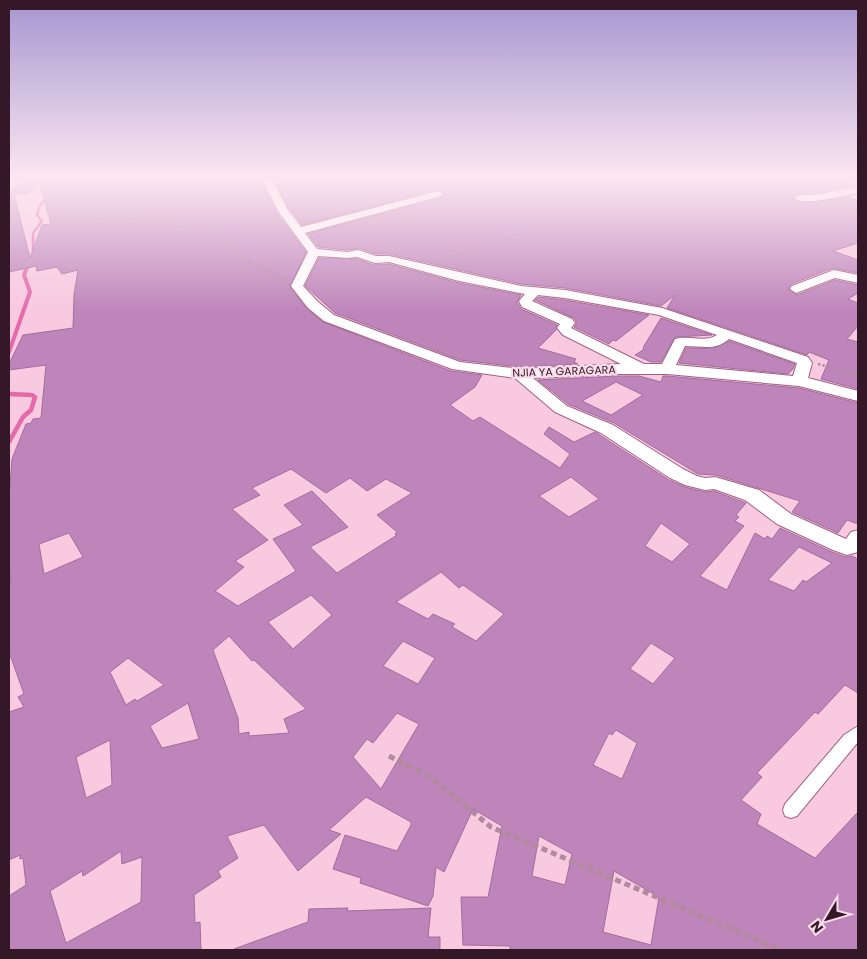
<svg xmlns="http://www.w3.org/2000/svg" width="867" height="959" viewBox="0 0 867 959" font-family="Poppins,sans-serif">
<rect width="100%" height="100%" fill="#f8c9df"/>
<g fill="none" stroke-linecap="round" stroke-linejoin="round">
<!-- stream-far2 -->
<path stroke="#e46aac" stroke-width="2.5" d="M33,255V233L42,221L37,215C38,206 42,201 49,196"/>
<!-- stream-far1 -->
<path stroke="#e46aac" stroke-width="4" d="M9,352L30,292L24,275L28,264"/>
<!-- stream -->
<path stroke="#e46aac" stroke-width="4.5" d="M9,394L32,395L35,397L31,410L23,417L9,442"/>
</g>
<!-- building -->
<path fill="#be85ba" stroke="#a36c9f" fill-rule="evenodd" d="M24,177H76V181L90,179V182L120,181L122,177H253L254,183H262L276,212L306,252L290,287L307,309L323,322L451,371L482,375L475,387L450,405L473,421L480,417L560,468L570,454L544,434L549,427L574,442L595,432L669,480L685,487L705,492L714,491L746,503L736,515L739,517L735,521L744,526L700,576L727,590L755,533L765,539L767,536L772,539L780,528L832,552L846,557L852,556L858,559V693L845,685L818,714L815,712L757,773L762,777L741,800L761,814L757,824L815,858L858,812V950H510V946L463,945L461,897H488L502,826L473,809L444,872L436,867L433,896L428,906L360,883L361,878L333,869L345,835L397,851L411,825V822L366,797L329,830L341,834L298,871L264,825L227,836L238,858L218,871L221,877L194,895L195,923L200,922L201,950H9V896L26,885L23,858L20,859V855L9,860V712L24,707L18,697L24,694L9,652V583H11L9,564V497L12,459L26,424L31,423L33,419L41,418L46,365L9,370V364L23,335L73,328L74,295L78,270L62,274L57,267L37,271L36,266L9,272V194ZM39,181L51,224L42,225L30,258L14,194L28,193ZM291,469L326,493L350,478L367,491L386,479L412,493L377,515L397,532L395,534L397,535L337,573L310,547L348,527L312,491L284,505L303,525L273,539L296,571L238,606L215,591L244,567L235,561L268,540L232,509L260,495L252,488ZM571,477L599,499L569,517L539,496ZM661,523L690,544L672,562L645,546ZM69,533L83,557L44,574L39,544ZM799,547L832,563L806,582L803,580L794,591L768,580ZM441,572L459,588L463,585L504,614L476,641L452,627L455,624L433,614L428,619L396,602ZM311,595L332,615L293,649L268,622ZM229,636L252,661L254,660L306,709L284,719L289,733L249,736V732L239,734L238,718L213,650ZM403,641L435,658L418,684L383,666ZM651,643L675,658L653,684L630,669ZM128,658L164,685L137,701L135,699L126,705L110,672ZM188,703L199,739L162,748L150,726ZM397,713L419,724L381,789L353,757L367,739L373,743ZM616,730L637,743L622,779L593,765L609,733L612,735ZM110,740L112,785L86,798L76,757ZM539,836L572,854L565,885L532,876ZM121,851L122,864L142,857L141,902L66,943L50,891L82,871L83,876ZM614,871L659,897L651,945L603,932Z
M284,177H848L849,186L814,193H799L792,199L807,203L849,197L858,201V243L833,251L858,260V273L833,268L791,284L788,289L797,295L835,280L858,285V293L848,299L858,303V326L847,339L858,342V389L821,379L829,360L809,352L807,355L667,308L675,295L661,306L565,288L521,284L389,254H376L359,248L347,250L318,247L308,234L441,198L445,194L438,189L302,225L290,209L275,182L286,181Z
M319,258L357,259L374,265L389,264L459,283L521,295L517,302L521,309L557,325L556,330L538,348L576,359L574,362L578,364L520,367L460,360L335,313L305,286Z
M539,297L565,300L649,315L616,341L613,340L609,344L574,327L577,323L574,318L535,300Z
M661,318L712,335L675,337L661,362H651L635,355L643,350L644,346Z
M729,341L795,364L793,369L788,374L679,363L686,348H714Z
M617,376H639L661,382L663,376H667L799,388L858,403V524L847,520L838,533L792,512L800,501L716,475L698,474L614,423L568,404L538,380ZM616,382L643,395L611,415L582,401Z
M348,908L347,911L431,908L428,937H440V950H234V949L308,922L309,909Z"/>
<g fill="none" stroke-linecap="round" stroke-linejoin="round">
<!-- lane casing -->
<g stroke="#a56083" stroke-width="2">
<path id="lane" d="M858,726V742L797,816L791,818L785,816L783,810L785,804L844,735Z"/>
</g>
<!-- street casing -->
<g stroke="#a56083" stroke-width="2">
<path id="street" d="M265,177H274L273,181L288,210L301,227L438,191L443,194L441,196L305,233L317,249L347,252L358,250L376,256H389L521,286L565,290L662,308L808,357L812,363L808,378L858,391V401L799,386L667,374H617L533,378L567,406L613,425L683,469L697,476L705,478L715,477L759,490L791,514L846,539L851,532L858,530V552L847,555L833,550L777,524L745,500L714,489L705,490L685,485L670,478L601,433L555,412L515,378L452,369L324,321L308,308L291,286L308,252L278,211L263,181ZM318,256L347,258L357,257L375,263L389,262L459,281L525,294L519,301L522,307L560,324L557,328L563,335L621,364L520,369L460,362L334,315L318,302L303,286ZM538,295L565,298L659,315L717,335C705,343 689,335 675,339L662,364H644L573,329L571,328L575,323L572,319L532,301ZM729,339L797,363L793,376L676,365L685,346C701,346 716,351 729,339Z
M858,187V193C844,195 805,207 794,198L799,195H814Z
M834,270L858,275V283L835,278L796,293L790,289L792,286Z"/>
</g>
<!-- path-far3 -->
<path stroke="#b28a9d" stroke-width="2" stroke-dasharray="2 1" stroke-linecap="butt" d="M9,194C29,193 46,184 66,185V200L71,215L97,218L126,217L158,224L189,227L197,231L220,228L234,249L251,263
M66,197L109,189L170,185L178,188L234,184L249,191L261,193
M441,260L528,231"/>
<!-- path-far2 -->
<path stroke="#b28a9d" stroke-width="2.5" stroke-dasharray="2.5 2" stroke-linecap="butt" d="M249,262L285,281
M818,364L856,374"/>
<!-- path-far1 -->
<path stroke="#b28a9d" stroke-width="3" stroke-dasharray="4 2.5" stroke-linecap="butt" d="M851,373L858,375"/>
<!-- path -->
<path stroke="#b28a9d" stroke-width="5" stroke-dasharray="6 4" stroke-linecap="butt" d="M389,756L429,776L491,827L782,950"/>
<!-- lane -->
<use href="#lane" fill="#fff" fill-rule="evenodd"/>
<!-- street -->
<use href="#street" fill="#fff" fill-rule="evenodd"/>
</g>
<!-- sky -->
<linearGradient id="sky" x2="0" y2="1"><stop stop-color="#a696d0"/><stop offset="0.57" stop-color="#fce7f1"/><stop offset="1" stop-color="#fce7f1" stop-opacity="0"/></linearGradient>
<rect width="867" height="312" fill="url(#sky)"/>
<g text-anchor="middle" stroke-width="4.5" stroke-linejoin="round" paint-order="stroke">
<!-- far-street labels -->
<g font-size="11" fill="#341827" stroke="#fbdcea">
<text transform="translate(564 371) rotate(-2)" y="4">NJIA YA GARAGARA</text>
</g>
</g>
<!-- border -->
<rect width="867" height="959" fill="none" stroke="#341827" stroke-width="20"/>
<!-- north arrow -->
<g transform="translate(827 919) rotate(232)" stroke="#fbdcea" stroke-width="4" paint-order="stroke">
<path d="M0-4L9 19L0 12L-9 19Z" fill="#341827"/>
<text y="-8" font-size="14" font-weight="bold" text-anchor="middle" fill="#341827">N</text>
</g>
</svg>
